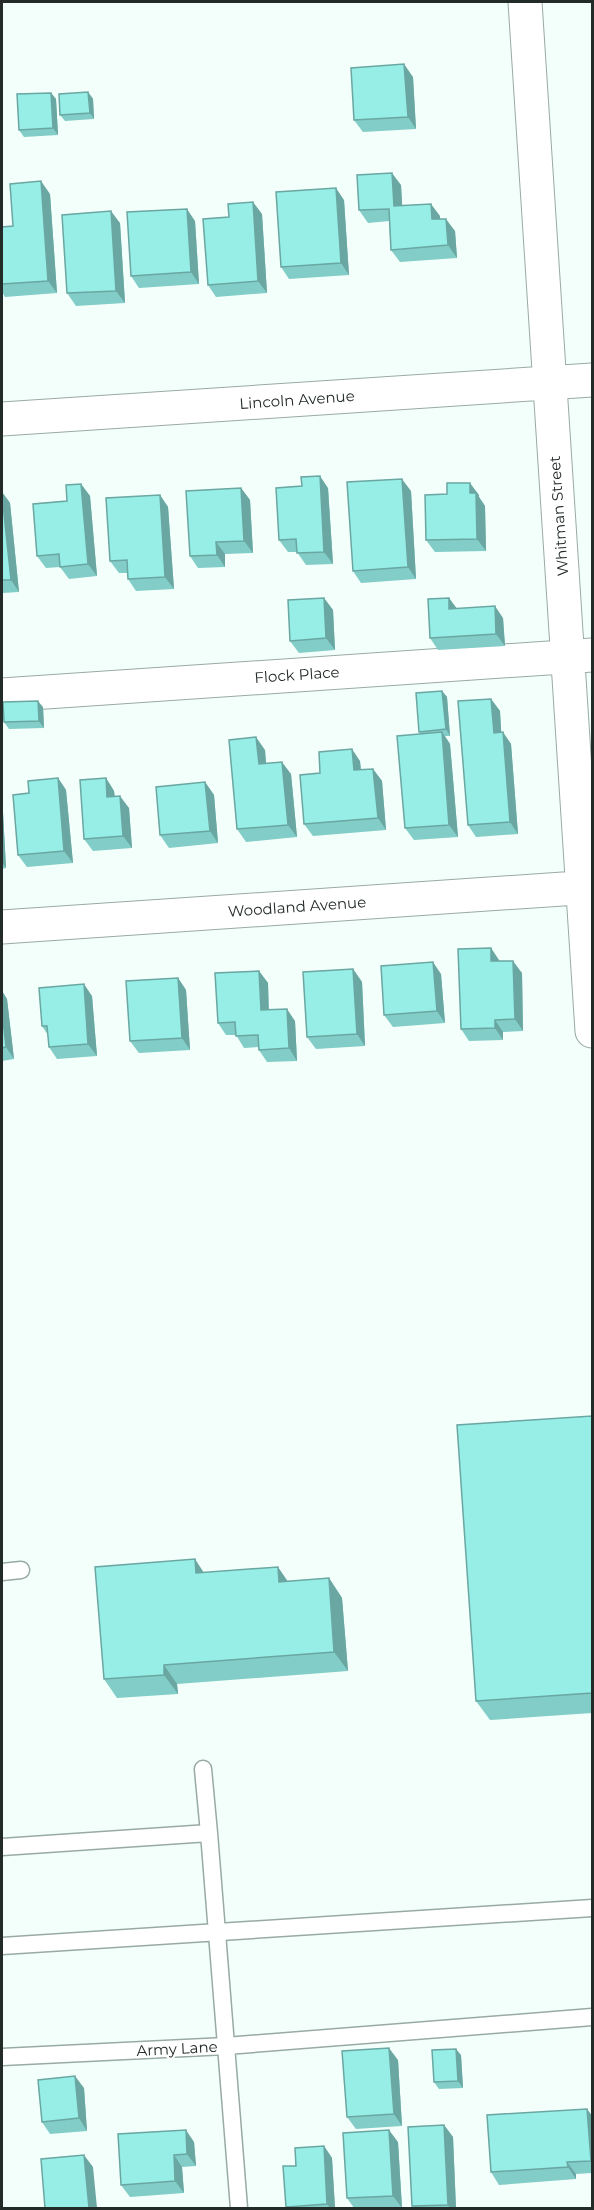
<svg xmlns="http://www.w3.org/2000/svg" width="594" height="2210" viewBox="0 0 594 2210" font-family="Montserrat,sans-serif">
<rect width="100%" height="100%" fill="#f3fffa"/>
<g fill="none" stroke-linecap="round" stroke-linejoin="round">
<!-- service casing -->
<g stroke="#98aba3" stroke-width="19">
<path id="service" d="M2,1572L21,1570
M203,1769L209,1833
M2,1847L209,1833L239,2208
M2,1946L592,1908
M2,2057L226,2046L592,2017"/>
</g>
<!-- minor casing -->
<g stroke="#98aba3" stroke-width="35">
<path id="minor" d="M525,2L592,1031
M2,419L592,380
M2,695L592,655
M2,927L592,887"/>
</g>
<!-- service -->
<use href="#service" stroke="#fff" stroke-width="16"/>
<!-- minor -->
<use href="#minor" stroke="#fff" stroke-width="33"/>
</g>
<!-- wall -->
<path fill="#82cdc7" d="M413,77L416,129L363,132L354,120Z
M88,92L93,99L94,119L65,121L60,115Z
M51,93L56,99L58,135L24,137L19,130Z
M401,185L402,206L440,216V219L455,231L457,258L400,262L391,250L389,221L368,223L359,210Z
M50,194L57,293L5,297L2,292V227L13,226Z
M344,200L349,275L289,279L281,267Z
M262,214L267,293L216,297L208,285Z
M195,221L199,284L139,288L131,276Z
M120,223L125,303L76,306L67,293Z
M81,484L90,496L97,576L69,579L60,567L46,568L37,556L67,501Z
M241,488L250,500L253,553L225,554V567L198,568L190,556Z
M328,488L333,564L306,565L297,552H288L279,540Z
M411,491L416,579L361,583L353,571Z
M2,492L10,503L19,592L2,593Z
M160,495L168,507L174,589L136,591L128,579L127,573H119L110,561Z
M479,495V497L485,506L486,551L435,552L426,540Z
M324,598L333,610L335,650L299,653L290,641Z
M449,598L456,608L503,618L505,646L438,650L430,638Z
M442,691L447,697L450,736H445L450,744L458,837L414,840L405,828L421,734L419,732Z
M491,699L500,711L501,732L511,744L518,834L476,837L468,825Z
M43,707L44,728L9,729L4,722Z
M265,750L266,763L291,774L297,837L246,842L237,829Z
M360,761L361,770L373,769L382,781L386,830L313,836L304,824L320,773Z
M58,778L66,790L73,863L27,867L18,855L29,793Z
M106,778L114,791L115,797L129,808L132,848L93,851L84,839Z
M205,782L214,795L218,843L169,848L160,835Z
M2,794L6,868L2,869Z
M491,948L499,961L522,973L523,1031L503,1032V1040L469,1041L461,1029Z
M353,969L362,982L365,1046L316,1049L307,1037Z
M259,971L268,983L269,1010L295,1021L297,1061L267,1062L259,1050L258,1047L244,1048L236,1035H226L218,1023Z
M441,974L445,1023L393,1027L384,1015Z
M178,978L186,990L190,1050L139,1053L130,1041Z
M2,991L7,999L14,1059L2,1061Z
M92,996L97,1056L57,1059L49,1047L48,1035L42,1026Z
M592,1416V1713L490,1720L476,1701Z
M204,1573L287,1581L329,1578L342,1598L348,1671L177,1684L178,1694L117,1698L104,1679Z
M461,2055L463,2088L439,2089L434,2082Z
M398,2060L402,2126L356,2129L347,2117Z
M84,2088L87,2131L50,2134L42,2122Z
M587,2109L592,2116V2173L576,2174V2179L499,2185L491,2172Z
M444,2125L453,2137L456,2208H413L412,2206Z
M194,2142L196,2166L182,2167L184,2193L130,2197L121,2185Z
M398,2142L402,2208H354L347,2198Z
M324,2146L332,2158L335,2208H287L286,2207L296,2166Z"/>
<!-- shaded-wall -->
<path fill="#6aa7a2" d="M404,64L413,77L416,129L408,117Z
M88,92L93,99L94,119L90,113Z
M51,93L56,99L58,135L53,128Z
M392,173L401,185L403,218L394,206Z
M41,181L50,194L57,293L48,281Z
M336,188L344,200L349,275L341,263Z
M253,202L262,214L267,293L258,281Z
M431,204L440,216V231L432,219Z
M187,209L195,221L199,284L191,272Z
M111,211L120,223L125,303L116,291Z
M446,219L455,231L457,258L448,245Z
M320,476L328,488L333,564L324,552Z
M402,479L411,491L416,579L408,567Z
M470,483L479,495V497L485,506L486,551L477,539L470,493Z
M81,484L90,496L97,576L88,564Z
M241,488L250,500L253,553L244,541Z
M2,492L10,503L19,592L11,580Z
M160,495L168,507L174,589L165,577Z
M216,542L225,554V567L217,555Z
M324,598L333,610L335,650L326,638Z
M449,598L458,610L449,609Z
M495,606L503,618L505,646L496,634Z
M442,691L447,697L450,736L446,729Z
M491,699L500,711L502,745L494,733Z
M38,701L43,707L44,728L39,721Z
M442,732L450,744L458,837L449,825Z
M503,732L511,744L518,834L510,822Z
M256,737L265,750L267,776L259,764Z
M352,749L360,761L362,782L354,770Z
M282,762L291,774L297,837L288,825Z
M373,769L382,781L386,830L378,818Z
M58,778L66,790L73,863L64,851Z
M106,778L114,791L116,810L107,797Z
M205,782L214,795L218,843L210,831Z
M2,794L6,868L2,862Z
M120,796L129,808L132,848L123,836Z
M491,948L499,960L500,973L491,961Z
M513,961L522,973L523,1031L515,1019Z
M433,962L441,974L445,1023L437,1011Z
M353,969L362,982L365,1046L357,1034Z
M259,971L268,983L269,1023L261,1010Z
M178,978L186,990L190,1050L182,1038Z
M84,984L92,996L97,1056L88,1044Z
M2,991L7,999L14,1059L6,1047L2,1011Z
M287,1009L295,1021L297,1061L289,1048Z
M495,1020L503,1032V1040L495,1028Z
M195,1559L208,1579L196,1573Z
M278,1567L291,1586L279,1582Z
M329,1578L342,1598L348,1671L334,1652Z
M164,1665L177,1684L178,1694L164,1675Z
M389,2048L398,2060L402,2126L394,2114Z
M456,2049L461,2055L463,2088L458,2081Z
M75,2076L84,2088L87,2131L79,2118Z
M587,2109L592,2116V2163L591,2161Z
M444,2125L453,2137L456,2208H450L448,2205Z
M186,2130L194,2142L196,2166L187,2154Z
M389,2130L398,2142L402,2208L393,2196Z
M324,2146L332,2158L335,2208H330L327,2204Z
M84,2155L93,2167L97,2208H89Z
M174,2155L182,2167L184,2193L175,2181Z
M567,2162L576,2174V2179L568,2167Z"/>
<!-- building -->
<path fill="#97eee7" stroke="#6aa7a2" stroke-width="1.5" d="M404,64L408,117L354,120L351,68Z
M88,92L90,113L60,115L59,94Z
M51,93L53,128L19,130L17,94Z
M392,173L394,206L431,204L432,219H446L448,245L391,250L389,209L359,210L357,175Z
M41,181L48,281L2,284V227L13,226L10,184Z
M336,188L341,263L281,267L276,192Z
M253,202L258,281L208,285L203,219L229,217L228,204Z
M187,209L191,272L131,276L127,212Z
M111,211L116,291L67,293L62,215Z
M320,476L324,552L297,553L296,539L279,540L276,488L302,486L301,477Z
M402,479L408,567L353,571L347,482Z
M447,483H470V493H476L477,539L426,540L425,495L447,494Z
M81,484L88,564L60,567L59,554L37,556L33,504L67,501L66,485Z
M241,488L244,541L216,542L217,555L190,556L186,491Z
M2,495L11,580H2Z
M160,495L165,577L128,579L127,560L110,561L106,498Z
M324,598L326,638L290,641L288,600Z
M449,598V609L495,606L496,634L430,638L428,599Z
M442,691L446,729L419,732L416,693Z
M491,699L494,733L503,732L510,822L468,825L458,701Z
M38,701L39,721L4,722L3,702Z
M442,732L449,825L405,828L397,736Z
M256,737L259,764L282,762L288,825L237,829L229,740Z
M352,749L354,770L373,769L378,818L304,824L300,775L320,773L319,752Z
M58,778L64,851L18,855L13,795L29,793L28,781Z
M106,778L107,797L120,796L123,836L84,839L80,780Z
M205,782L210,831L160,835L156,787Z
M491,948V961H513L515,1019L495,1020V1028L461,1029L458,949Z
M433,962L437,1011L384,1015L381,966Z
M353,969L357,1034L307,1037L303,972Z
M259,971L261,1010L287,1009L289,1048L259,1050L258,1035L236,1036L235,1022L218,1023L215,973Z
M178,978L182,1038L130,1041L126,981Z
M84,984L88,1044L49,1047L47,1026H42L39,988Z
M2,1011L6,1047L2,1048Z
M592,1416V1693L476,1701L457,1425Z
M195,1559L196,1573L278,1567L279,1582L329,1578L334,1652L164,1665V1675L104,1679L95,1567Z
M389,2048L394,2114L347,2117L342,2051Z
M456,2049L458,2081L434,2082L432,2050Z
M75,2076L79,2118L42,2122L38,2080Z
M587,2109L591,2161L567,2162L568,2167L491,2172L487,2115Z
M444,2125L448,2205L412,2206L408,2127Z
M186,2130L187,2154L174,2155L175,2181L121,2185L118,2134Z
M389,2130L393,2196L347,2198L343,2133Z
M324,2146L327,2204L286,2207L283,2166H296L295,2148Z
M84,2155L89,2208H45L41,2159Z"/>
<g text-anchor="middle" stroke-width="4.5" stroke-linejoin="round" paint-order="stroke">
<!-- street labels -->
<g font-size="15" fill="#232b28" stroke="#fff">
<text transform="translate(297 400) rotate(-4)" y="5">Lincoln Avenue</text>
<text transform="translate(559 516) rotate(-94)" y="5">Whitman Street</text>
<text transform="translate(297 675) rotate(-4)" y="5">Flock Place</text>
<text transform="translate(297 907) rotate(-4)" y="5">Woodland Avenue</text>
<text transform="translate(177 2049) rotate(-3)" y="5">Army Lane</text>
</g>
</g>
<!-- border -->
<rect width="594" height="2210" fill="none" stroke="#232b28" stroke-width="6"/>
</svg>
